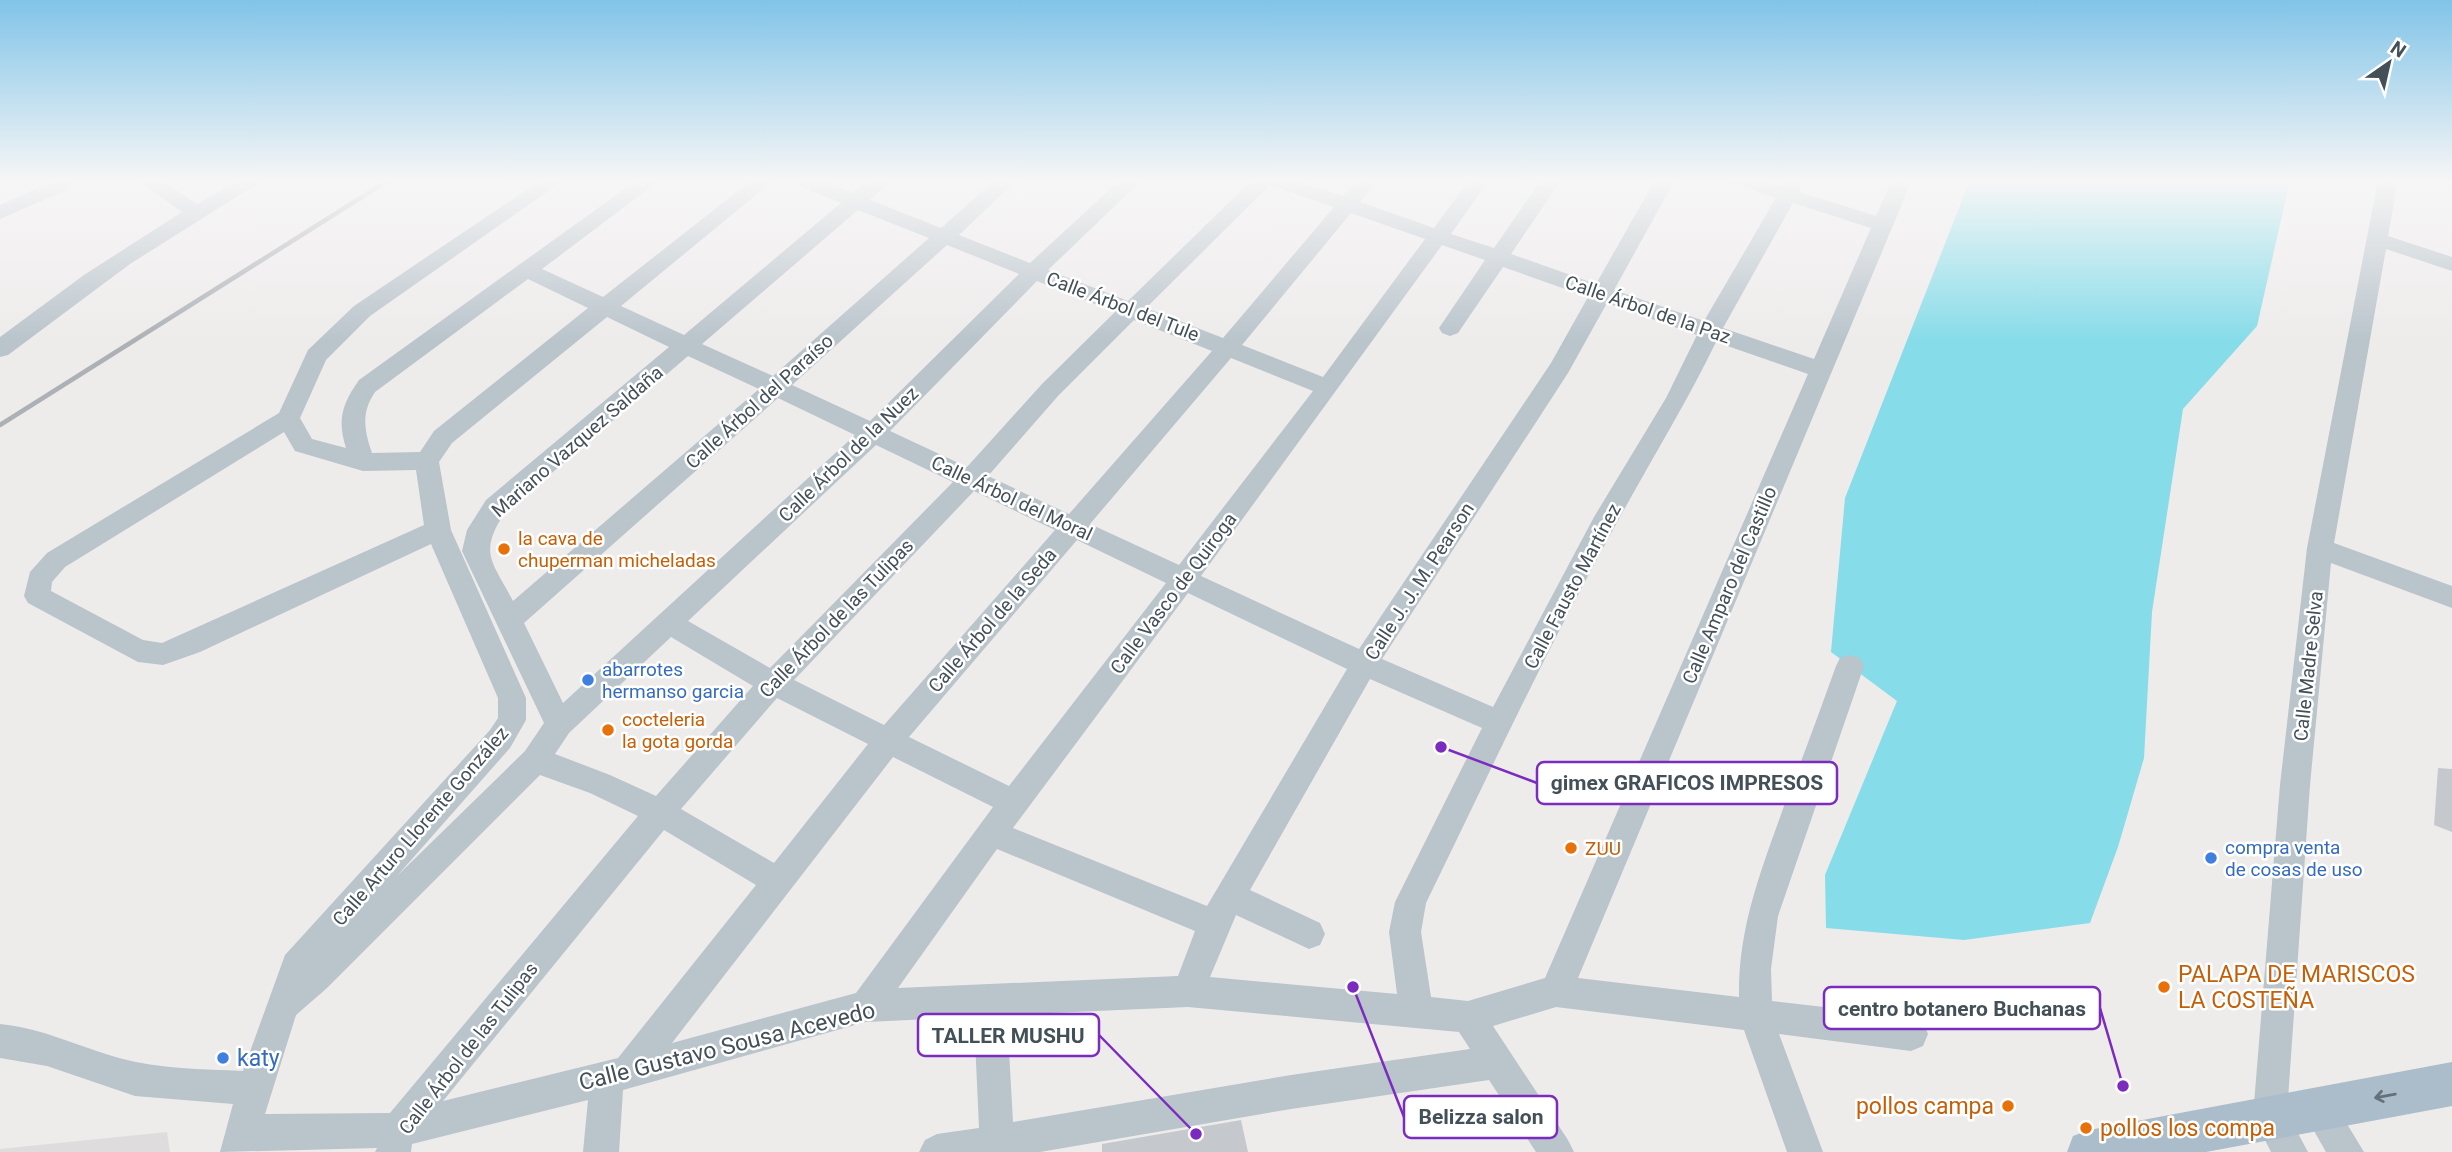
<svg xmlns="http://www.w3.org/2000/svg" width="2452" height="1152" viewBox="0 0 2452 1152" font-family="Roboto,sans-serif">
<rect width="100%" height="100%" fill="#eeebeb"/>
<!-- education -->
<path fill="#dfdcdd" d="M167,1132L170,1152H0V1149Z"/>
<!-- water -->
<path fill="#86dce9" d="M1970,180H2290L2257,326L2183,409L2152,612L2144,758L2118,847L2090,923L1964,940L1826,928L1825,875L1897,701L1831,652L1845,498Z"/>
<!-- building -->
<path fill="#c5c9ce" d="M2438,768L2452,769V832L2434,825Z
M1241,1120L1248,1152H1102V1144Z"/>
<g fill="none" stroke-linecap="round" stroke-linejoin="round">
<!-- minor -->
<path fill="#b9c4cb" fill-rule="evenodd" d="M56,180H76L69,189L0,219V205Z
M137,180H160L197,204L239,180H263L130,264L8,355L0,357V337L84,275L182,212Z
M541,180H564L370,316L326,360L300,418L312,439L346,448C337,420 342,404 359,380L637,180H660L542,269L603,297L752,180H774L621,306L684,335L841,203L794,184L791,180H819L853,193L869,180H891L870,200L941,228L995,180H1017L959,235L1030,263L1120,180H1142L1048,270L1128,301L1252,180H1295L1343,196L1357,180H1378L1360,202L1434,228L1469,180H1489L1451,234L1494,248L1541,180H1561L1511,254L1596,284L1655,180H1675L1614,290L1704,321L1776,198L1734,184L1731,180H1761L1782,186L1786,180H1806L1799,192L1876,216L1892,180H1912L1578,978L1739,997C1738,927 1761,871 1784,806C1802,760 1819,713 1836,666L1840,658L1850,655L1860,658L1864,666L1778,916L1771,969L1772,1001L1911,1017L1923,1022L1928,1034L1923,1046L1911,1051L1779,1034L1823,1152H1787L1744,1030L1556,1007L1493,1026L1568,1140L1574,1152H1536L1489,1080L1291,1109L1040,1152H919L925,1140L937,1134L979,1128L974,1017L866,1022L623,1090L619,1152H583L588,1100L412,1144L411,1152H375L377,1148L220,1152L233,1104L135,1096L47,1066L0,1058V1024C43,1028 79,1047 119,1058C160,1069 202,1069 243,1071L285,955L490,730L498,718V698L431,544L200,652L163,665L138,662L28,603L24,596L30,572L47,553L279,413L308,350L354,306ZM1270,185L1334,207L1223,338L1146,308ZM1793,203L1871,228L1814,359L1723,328ZM858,210L929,238L773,376L702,344ZM1351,213L1425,239L1323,377L1242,345ZM947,245L1019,274L870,421L792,385ZM1442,245L1485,260L1439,328L1442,333L1450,336L1458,333L1503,267L1588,297L1551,363L1359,649L1201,576ZM528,279L588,308L434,431L420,452L372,453C364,429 361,413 375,392ZM1037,281L1115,312L1042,384L967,467L890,431ZM1607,303L1697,335L1666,398L1594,517L1493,707L1382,659L1568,373ZM607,317L669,347L486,500L467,530L462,551L544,723L525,751L397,876L510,748L526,720V698L451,530L439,462L452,443ZM1134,320L1212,351L1069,514L988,476L1058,396ZM1716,342L1808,374L1545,978L1468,1001L1431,997L1421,932L1426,903C1487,778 1546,650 1614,528C1648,465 1685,406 1716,342ZM688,356L759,389L513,601C493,562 478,554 504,514ZM1231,358L1313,391L1179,565L1090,524ZM778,398L855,435L563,703L524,623ZM284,432L295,451L363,471L416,470L424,525L162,643L143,640L51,591L52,582L65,567ZM876,445L953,482L770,668L688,621ZM974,491L1055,530L884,725L794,680ZM1077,540L1166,583L1009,786L909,737ZM1188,593L1347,669L1207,906L1013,828ZM671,637L753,686L656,796L610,775L555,754L569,733ZM1370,679L1482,728L1395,902L1389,932L1397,994L1210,977L1236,915L1309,949L1320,945L1325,934L1320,923L1250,890ZM777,698L868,744L774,863L681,809ZM893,757L993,807L856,993L672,1043ZM540,775L590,793L638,816L390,1113L265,1114L296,1015L327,988ZM664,830L756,885L618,1058L443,1101ZM997,849L1195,931L1178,976L898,988ZM1188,1007L1459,1032L1470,1049L1291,1075L1013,1122L1007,1015Z
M2378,180H2398L2388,236L2452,257V271L2386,249L2334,543L2452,586V608L2331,563L2310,785L2287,1113L2308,1152H2271L2253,1116L2280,785L2307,548Z
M2318,1091L2330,1096L2364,1152H2326L2301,1108L2306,1096Z"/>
<!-- major -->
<path fill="#abbdca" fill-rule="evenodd" d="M2452,1062V1106L2206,1152H2067L2073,1136L2089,1130Z"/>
<!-- rail -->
<path stroke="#adb1b6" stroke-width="4.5" d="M0,425L389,180"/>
</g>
<!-- one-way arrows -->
<defs><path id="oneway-shaft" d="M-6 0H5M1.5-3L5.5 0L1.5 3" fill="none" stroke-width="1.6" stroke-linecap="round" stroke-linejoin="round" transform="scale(1.75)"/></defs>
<use stroke="#63717a" href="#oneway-shaft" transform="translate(2385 1096) rotate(170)"/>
<!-- sky -->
<linearGradient id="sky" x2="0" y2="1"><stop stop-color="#81c4e8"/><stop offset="0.53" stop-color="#f7f6f6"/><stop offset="1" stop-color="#f7f6f6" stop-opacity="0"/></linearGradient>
<rect width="2452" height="341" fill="url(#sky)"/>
<!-- markers -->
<g fill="#e8710a" stroke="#fff" stroke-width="2.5">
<circle cx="504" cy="549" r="7"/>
<circle cx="608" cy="730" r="7"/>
<circle cx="1571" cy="848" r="7"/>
<circle cx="2164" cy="987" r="7"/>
<circle cx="2008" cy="1106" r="7"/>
<circle cx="2086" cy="1128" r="7"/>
</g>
<g fill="#3f7fe0" stroke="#fff" stroke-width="2.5">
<circle cx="588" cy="680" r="7"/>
<circle cx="2211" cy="858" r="7"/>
<circle cx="223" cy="1058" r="7"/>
</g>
<g text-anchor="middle" stroke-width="5" stroke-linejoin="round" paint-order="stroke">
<!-- street labels -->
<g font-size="19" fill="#445058" stroke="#fff">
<text transform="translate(1123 306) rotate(21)" y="7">Calle Árbol del Tule</text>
<text transform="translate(1648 309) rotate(19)" y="7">Calle Árbol de la Paz</text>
<text transform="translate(759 401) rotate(-42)" y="7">Calle Árbol del Paraíso</text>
<text transform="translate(577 441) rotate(-41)" y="7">Mariano Vazquez Saldaña</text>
<text transform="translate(848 454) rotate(-44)" y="7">Calle Árbol de la Nuez</text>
<text transform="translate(1012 498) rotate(25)" y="7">Calle Árbol del Moral</text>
<text transform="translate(1419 581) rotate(-57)" y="7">Calle J. J. M. Pearson</text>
<text transform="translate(1729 585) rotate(-67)" y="7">Calle Amparo del Castillo</text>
<text transform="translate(1572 586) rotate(-62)" y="7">Calle Fausto Martínez</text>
<text transform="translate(1173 593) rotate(-53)" y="7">Calle Vasco de Quiroga</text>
<text transform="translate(836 618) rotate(-46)" y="7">Calle Árbol de las Tulipas</text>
<text transform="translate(992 620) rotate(-49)" y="7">Calle Árbol de la Seda</text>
<text transform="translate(2308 666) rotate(-84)" y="7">Calle Madre Selva</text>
<text transform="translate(420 826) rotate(-49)" y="7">Calle Arturo Llorente González</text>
<text transform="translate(468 1048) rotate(-52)" y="7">Calle Árbol de las Tulipas</text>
</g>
<!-- food labels -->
<g font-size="19" fill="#c56008" stroke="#fff" text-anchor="start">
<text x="518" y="545">la cava de<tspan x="518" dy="22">chuperman micheladas</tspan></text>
<text x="622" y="726">cocteleria<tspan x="622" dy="22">la gota gorda</tspan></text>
<text x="1585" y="855">ZUU</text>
</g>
<!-- shop labels -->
<g font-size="19" fill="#366cbe" stroke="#fff" text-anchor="start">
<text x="602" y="676">abarrotes<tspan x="602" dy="22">hermanso garcia</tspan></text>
<text x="2225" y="854">compra venta<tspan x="2225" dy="22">de cosas de uso</tspan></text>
</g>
<!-- near-food labels -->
<g font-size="23" fill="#c56008" stroke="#fff" text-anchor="start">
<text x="2178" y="982">PALAPA DE MARISCOS<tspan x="2178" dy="26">LA COSTEÑA</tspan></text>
<text x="1994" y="1114" text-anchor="end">pollos campa</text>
<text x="2100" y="1136">pollos los compa</text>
</g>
<!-- near-street labels -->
<g font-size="23" fill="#445058" stroke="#fff">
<text transform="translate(727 1046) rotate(-14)" y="8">Calle Gustavo Sousa Acevedo</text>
</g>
<!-- near-shop labels -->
<g font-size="23" fill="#366cbe" stroke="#fff" text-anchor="start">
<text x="237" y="1066">katy</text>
</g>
</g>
<!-- callouts -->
<path fill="none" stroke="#7b2cbf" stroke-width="2.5" d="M1441 747L1537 783M2123 1086L2100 1008M1196 1134L1099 1035M1353 987L1404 1117"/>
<g fill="#7b2cbf" stroke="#fff" stroke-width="2.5">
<circle cx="1441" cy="747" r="7"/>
<circle cx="2123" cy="1086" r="7"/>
<circle cx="1196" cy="1134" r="7"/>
<circle cx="1353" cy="987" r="7"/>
</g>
<g fill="#fff" stroke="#7b2cbf" stroke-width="2.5">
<rect x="1537" y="762" width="300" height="42" rx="7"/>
<rect x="1824" y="987" width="276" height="42" rx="7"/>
<rect x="918" y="1014" width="181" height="42" rx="7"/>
<rect x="1404" y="1096" width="153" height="42" rx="7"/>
</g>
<g font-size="21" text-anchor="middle" font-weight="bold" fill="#445058">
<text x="1687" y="790">gimex GRAFICOS IMPRESOS</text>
<text x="1962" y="1016">centro botanero Buchanas</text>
<text x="1008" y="1043">TALLER MUSHU</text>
<text x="1481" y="1124">Belizza salon</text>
</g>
<!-- north arrow -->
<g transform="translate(2389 63) rotate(34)" stroke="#ffffff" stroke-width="5" paint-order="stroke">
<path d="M0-5L12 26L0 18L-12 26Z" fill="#445058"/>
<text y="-10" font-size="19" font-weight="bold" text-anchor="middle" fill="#445058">N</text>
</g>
</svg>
